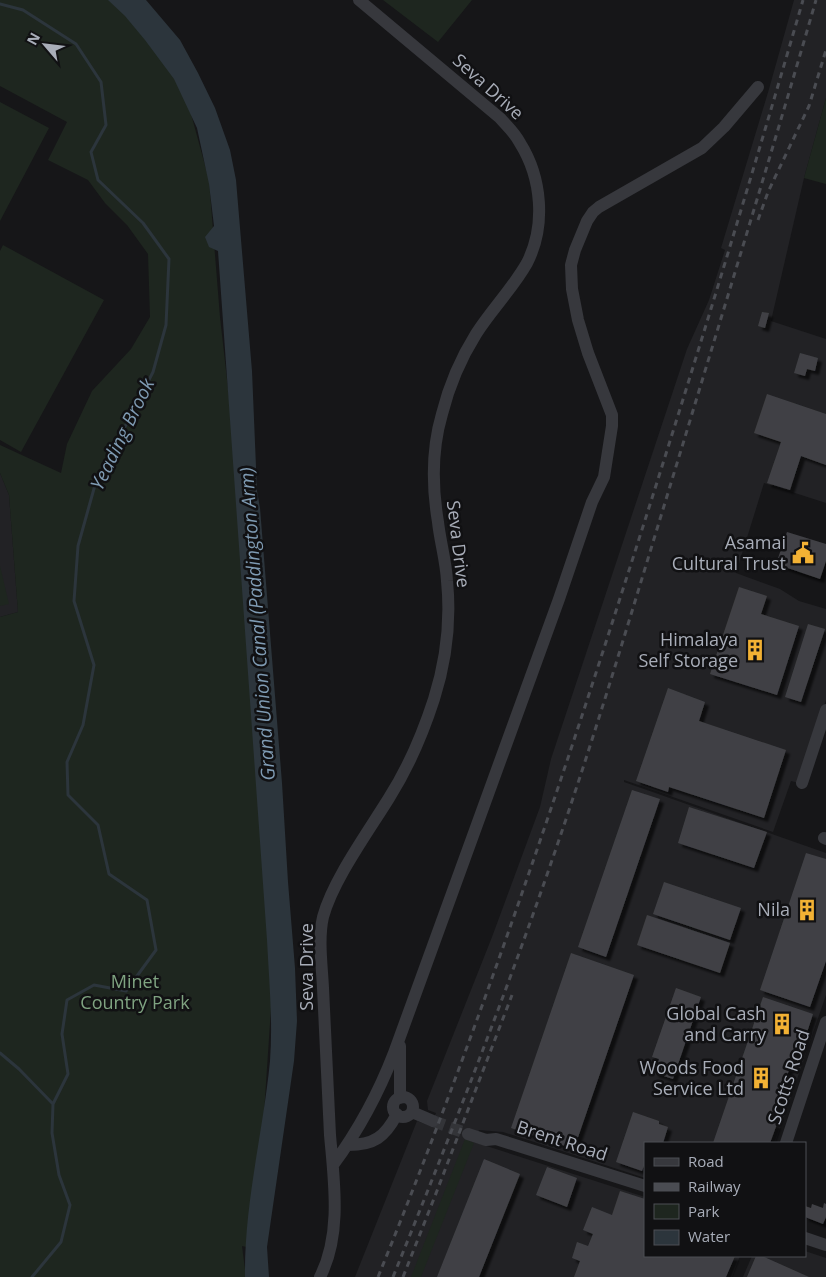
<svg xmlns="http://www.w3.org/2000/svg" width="826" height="1277" viewBox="0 0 826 1277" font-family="'Open Sans',sans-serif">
<defs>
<filter id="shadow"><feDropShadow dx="4" dy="4" stdDeviation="1" flood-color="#0009"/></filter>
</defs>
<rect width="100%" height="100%" fill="#161618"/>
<!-- built -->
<path fill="#222225" d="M794,0H826V98L804,178L771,321L826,339V503L764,483L736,573L780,589L799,601L826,609V700L799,783L791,781L773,832L624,780V782L826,853V995L775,1143H645V1178L503,1132L479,1130L474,1142L645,1197V1256H740L732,1277H355L417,1121L431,1126L436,1113L428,1110L427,1101L492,937L540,807L551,759L687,349L709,300L725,250L721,248L769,89Z
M0,473L9,495L18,612L0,617Z
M805,1251L826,1258V1277H743L752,1256H805Z"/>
<!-- green -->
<path fill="#1e261f" d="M0,0H116L121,5L185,92L209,180L220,317L236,460L272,993L255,1249L242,1246L246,1277H0V617L18,612L9,495L0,473V445L61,473L67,444L92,391L131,349L150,317L148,254L127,225L105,203L88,180L48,160L67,122L0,86Z
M383,0H472L438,42Z
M826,98V184L804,178Z
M0,102L49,128L0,221Z
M3,245L104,300L21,452L0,440V251Z
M0,566L9,604L0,606Z
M465,1139L474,1143L421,1277H411Z"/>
<!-- water -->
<path fill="#2c353c" d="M108,0H146L180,40L198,73L215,108L230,150L236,180L252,371L257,491L260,508L282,783L288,882L295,968L297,1021L294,1061L267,1247L269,1277H245C244,1204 263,1133 270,1061C273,1021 269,980 267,940L218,251L209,247L205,237L214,226L209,184L197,128L174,79L145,40L125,16Z"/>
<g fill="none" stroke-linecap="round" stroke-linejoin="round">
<!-- stream -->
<path stroke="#2c353c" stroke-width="3" d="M0,4L23,10L76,44L101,82L106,125L91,152L98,180L143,223L169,259L166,325L153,372L95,485L78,546L74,601L94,665L83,725L67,762L68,795L98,825L109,874L147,900L156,950L126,991L94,985L67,1000L62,1034L68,1074L53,1104L52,1133L59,1175L70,1205L61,1242L32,1277
M0,1053L19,1069L53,1104"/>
</g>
<!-- building -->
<path fill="#404145" filter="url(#shadow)" d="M762,312L769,313L765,328L758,326Z
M800,353L818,358L815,371L807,369L805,376L794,373Z
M767,394L826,414V465L801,456L790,490L767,483L781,442L754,433Z
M787,532L826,544V561L820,579L776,564Z
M739,587L767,596L761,614L799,626L777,695L710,674Z
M808,624L825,629L801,702L785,697Z
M668,688L705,702L699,721L786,750L764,818L669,787L668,792L636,781Z
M632,790L660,799L606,957L578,947Z
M689,807L767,832L754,868L678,843Z
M806,853L826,859V961L810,1007L760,990Z
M664,882L741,908L730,940L653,914Z
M647,915L730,943L720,973L637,945Z
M571,953L634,975L574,1149L511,1128Z
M676,988L701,997L673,1079L654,1073L659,1059L652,1057Z
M763,997L813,1014L801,1051L796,1050L771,1122L777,1124L770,1143H713Z
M633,1112L659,1121V1124L668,1127L663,1143H645V1163L642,1171L616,1162Z
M484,1159L520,1174L479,1277H437Z
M547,1167L577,1178L567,1207L536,1195Z
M620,1191L645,1199V1256H735L726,1277H574L580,1261L572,1258L577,1242L588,1246L593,1234L583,1230L592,1207L612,1215Z
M824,1203L826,1204V1217L823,1224L805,1217V1206L811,1208L812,1204L823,1208Z
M756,1256H762L809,1277H747Z"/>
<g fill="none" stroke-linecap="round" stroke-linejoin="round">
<!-- street-tunnel -->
<path stroke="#333438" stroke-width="12" stroke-dasharray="12 6" stroke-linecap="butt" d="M433,1121L468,1134"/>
<!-- street -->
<path stroke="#37383d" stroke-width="12" d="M802,783L826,710
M824,838L826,839
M393 1107a10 10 0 1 1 20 0a10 10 0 1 1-20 0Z
M400,1098V1046
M412,1112L433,1121
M468,1134L486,1140L496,1139L645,1186
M786,1143L826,1022
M348,1145C374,1145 385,1137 397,1114
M333,1165C358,1131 379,1092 394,1053L559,599L592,502L604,477L612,426V415L588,353L578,320L572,289L571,265L575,250L587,221L593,212L599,207L702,148L724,127L758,87
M805,1238L826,1245
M320,1277C342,1234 334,1181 330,1135C328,1086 325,1037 323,988C322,966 318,939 323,917C333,880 368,832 389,798C408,768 423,733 434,699C446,661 451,621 447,581C446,561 440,541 438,522C432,486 432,448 442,414C449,386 461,358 476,334C492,309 513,288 527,263C546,226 542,178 520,143C515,133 507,126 500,118L359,0"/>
<!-- rail -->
<path stroke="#4a4c52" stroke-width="3" stroke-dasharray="6 5" stroke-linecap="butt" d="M758,220L768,192L809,106L826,50
M378,1277C470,1051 549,821 623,589C686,393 746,197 803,0
M393,1277C448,1141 502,1005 550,866C598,728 639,587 682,447C727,298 773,149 816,0
M403,1277L435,1196L512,995"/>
</g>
<!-- icons -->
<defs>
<g id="civic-bare" transform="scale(1.725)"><path d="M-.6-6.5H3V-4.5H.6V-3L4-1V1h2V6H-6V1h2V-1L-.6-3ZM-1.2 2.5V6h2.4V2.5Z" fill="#f2b134" stroke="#111113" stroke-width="2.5" paint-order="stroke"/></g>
<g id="building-bare" transform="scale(1.725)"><path d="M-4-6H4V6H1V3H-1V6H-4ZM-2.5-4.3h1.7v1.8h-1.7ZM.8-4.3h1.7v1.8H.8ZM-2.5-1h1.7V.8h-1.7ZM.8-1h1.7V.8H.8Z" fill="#f2b134" stroke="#111113" stroke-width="2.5" paint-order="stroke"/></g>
</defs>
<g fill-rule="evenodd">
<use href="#civic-bare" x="803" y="553"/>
<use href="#building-bare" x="755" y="650"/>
<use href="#building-bare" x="807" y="910"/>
<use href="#building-bare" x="782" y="1024"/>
<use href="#building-bare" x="761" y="1078"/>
</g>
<g text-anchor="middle" stroke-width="5" stroke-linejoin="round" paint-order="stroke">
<!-- street labels -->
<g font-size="18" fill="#a8adb8" stroke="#111113">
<text transform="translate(488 87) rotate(42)" y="6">Seva Drive</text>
<text transform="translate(458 544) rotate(83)" y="6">Seva Drive</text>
<text transform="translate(307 967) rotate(-90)" y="6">Seva Drive</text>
<text transform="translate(789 1077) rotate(-72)" y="6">Scotts Road</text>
<text transform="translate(562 1141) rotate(18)" y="6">Brent Road</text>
</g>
<!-- poi labels -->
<g font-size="18" fill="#a8adb8" stroke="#111113" text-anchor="end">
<text x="786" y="549">Asamai<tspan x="786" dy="21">Cultural Trust</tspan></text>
<text x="738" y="646">Himalaya<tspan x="738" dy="21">Self Storage</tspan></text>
<text x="790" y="916">Nila</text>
<text x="766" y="1020">Global Cash<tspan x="766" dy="21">and Carry</tspan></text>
<text x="744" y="1074">Woods Food<tspan x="744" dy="21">Service Ltd</tspan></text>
</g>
<!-- park labels -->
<g font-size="18" fill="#7fa381" stroke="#111113">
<text x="135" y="988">Minet<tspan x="135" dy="21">Country Park</tspan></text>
</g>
<!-- water labels -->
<g font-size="19" font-style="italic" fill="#7f9bb3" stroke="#111113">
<text transform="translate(122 434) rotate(-64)" y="7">Yeading Brook</text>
<text transform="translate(257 624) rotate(-94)" y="7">Grand Union Canal (Paddington Arm)</text>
</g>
</g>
<!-- legend -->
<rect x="644" y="1142" width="162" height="115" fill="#111113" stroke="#4d4f55"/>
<rect x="654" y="1158" width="25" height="8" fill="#37383d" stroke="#4d4f55"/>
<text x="688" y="1167" font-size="15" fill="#a8adb8">Road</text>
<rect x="654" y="1183" width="25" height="8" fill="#4a4c52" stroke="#4d4f55"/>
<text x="688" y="1192" font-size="15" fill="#a8adb8">Railway</text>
<rect x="654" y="1204" width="25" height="15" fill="#1e261f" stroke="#4d4f55"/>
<text x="688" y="1217" font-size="15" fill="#a8adb8">Park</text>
<rect x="654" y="1230" width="25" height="15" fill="#2c353c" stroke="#4d4f55"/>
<text x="688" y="1242" font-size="15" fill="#a8adb8">Water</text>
<!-- north arrow -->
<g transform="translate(45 45) rotate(298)" stroke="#111113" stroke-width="4" paint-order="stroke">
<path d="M0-4L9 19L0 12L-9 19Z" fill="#a8adb8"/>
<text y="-8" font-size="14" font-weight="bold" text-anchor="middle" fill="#a8adb8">N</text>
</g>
</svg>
